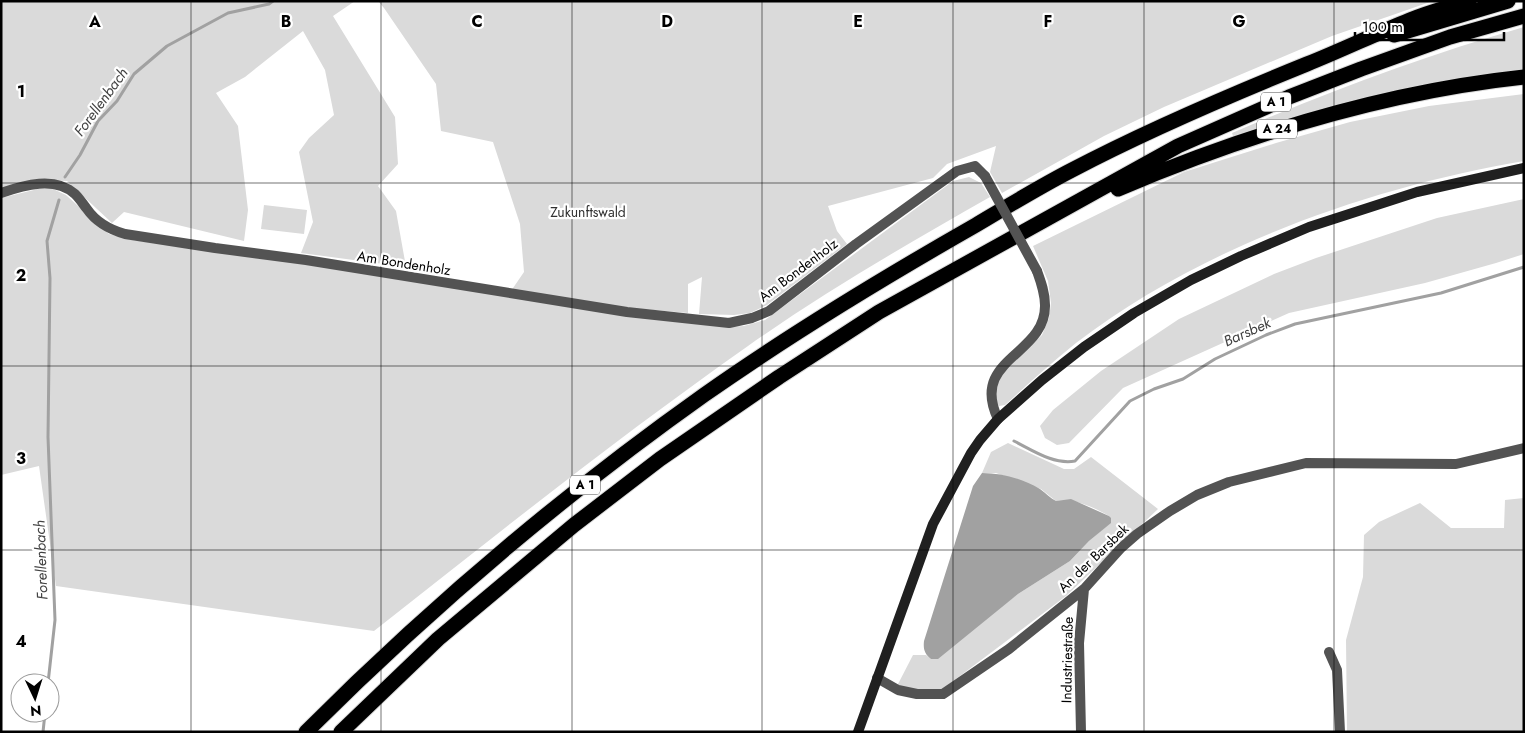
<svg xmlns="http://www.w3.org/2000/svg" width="1525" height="733" viewBox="0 0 1525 733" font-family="Jost,sans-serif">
<rect width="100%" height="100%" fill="#fff"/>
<!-- green -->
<path fill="#dadada" d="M1,1H355L333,16L395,117L398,164L378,186L396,211L406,267L301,253L313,222L299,152L309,138L334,115L325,70L303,31L245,77L216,93L238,126L248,210L244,241L124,212L112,223L67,181L39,180L1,188Z
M378,1H1433L1332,36L1164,107L1104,136L1002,193L990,172L996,146L947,164L933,178L828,206L837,231L847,244L767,305L750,313L734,315L699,314L702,277L688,284V313L630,308L511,291L524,272L520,224L493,142L441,131L436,84L384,8Z
M1524,27V71L1327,108L1233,136L1232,133C1327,92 1424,56 1524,27Z
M1524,94V161C1370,187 1201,247 1076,343C1051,363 1028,384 1005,405L999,406L996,404L995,386L1002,373L1042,335L1049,318L1051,303L1048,281L1033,246L1184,172L1276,143L1350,122L1429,106Z
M969,177L981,183L990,197C908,244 825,291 748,346C620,436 497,534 374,631L56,586L39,466L1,475V198L38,189H53L66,195L109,234L132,240L306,263L728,327L744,326L765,320L953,181Z
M1524,199V254L1496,263L1425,283L1289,313L1123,388L1069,443L1057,445L1045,438L1040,426L1053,410L1101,371L1179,319L1274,274L1316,258L1437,218Z
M264,205L307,210L304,234L261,229Z
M1008,443L1064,469H1074L1091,457L1158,509L1066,596L940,691H916L897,686L913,655H926L931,659L1018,594L1070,561L1089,541L1111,522L1109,516C1091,506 1077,499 1056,501L1041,489L996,473H982L991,452Z
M1524,498V732H1347L1346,640L1363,577L1364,535L1379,522L1420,503L1451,528H1504L1505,500Z"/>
<!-- water -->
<path fill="#a1a1a1" d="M982,473C1003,473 1023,479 1040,489C1046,493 1050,498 1056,501L1071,499L1109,516L1111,518V523L1089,541L1070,561L1018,594L938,659H931C925,654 923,650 924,641L973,486Z"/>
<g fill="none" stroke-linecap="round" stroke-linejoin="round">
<!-- stream -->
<path stroke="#a1a1a1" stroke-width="3" d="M65,177L80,155L98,121L117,101L134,74L167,46L228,13L269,4L273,1
M1014,441C1032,450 1054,465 1075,461L1130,401L1154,389L1183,379L1215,359L1266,335L1295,324L1441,293L1524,267
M48,683L55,620L48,437L50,278L47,241L59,200
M43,732L45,713"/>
<!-- highway casing -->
<g stroke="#dbdbdb" stroke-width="17">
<path id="highway" d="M1394,35L1508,1
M1118,189C1248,134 1383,92 1524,77
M306,732C429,609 563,495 704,395C792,333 883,278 976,225C1008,206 1039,187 1072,170C1148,130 1228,96 1307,64C1342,50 1375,34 1410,20C1429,12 1449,7 1469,1
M341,732L438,639L574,525L660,459L779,377L879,312L1178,146L1289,97L1361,69L1450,37L1524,16"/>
</g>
<!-- street -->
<path stroke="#535353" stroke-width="10" d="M1,193C24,185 55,176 75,194C80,199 83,204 87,209C96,222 111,230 125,234L215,248L306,260L627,312L729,323L752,318L769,311L856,244L957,171L975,166L985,176
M998,419C969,358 1046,356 1045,305C1045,293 1041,282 1037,271
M1329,652L1337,670L1340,732
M877,678L898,690L917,694H943L1009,649L1084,589L1121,548L1137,534L1170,511L1197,495L1229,482L1306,463L1456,464L1524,448
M1081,732L1079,643L1084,589"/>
<!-- secondary -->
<path stroke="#202020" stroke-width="10" d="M858,732L933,524L971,453L980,440L998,419L1042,380L1084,347L1134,313L1191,280L1241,256L1309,227L1417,192L1524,168"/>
<!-- highway -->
<use href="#highway" stroke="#000" stroke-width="15"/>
<!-- street-bridge -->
<path stroke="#535353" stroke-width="10" d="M985,176L1037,271"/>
</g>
<!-- grid -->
<path fill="none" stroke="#000" stroke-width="1" stroke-opacity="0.55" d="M191,1V732M381,1V732M572,1V732M762,1V732M953,1V732M1144,1V732M1334,1V732M1,183H1524M1,366H1524M1,550H1524"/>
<g text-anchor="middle" stroke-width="4.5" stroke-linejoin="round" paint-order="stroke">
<!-- shield labels -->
<g fill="#fff" stroke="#4c4c4c" stroke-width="1">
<rect x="1261" y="92.5" width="30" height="19" rx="4"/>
<rect x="1257" y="119.5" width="40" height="19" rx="4"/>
<rect x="570" y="475.5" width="30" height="19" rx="4"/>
</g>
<g font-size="12" font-weight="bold" fill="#000">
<text x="1276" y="106">A 1</text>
<text x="1277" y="133">A 24</text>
<text x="585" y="489">A 1</text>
</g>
<!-- park labels -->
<g font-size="14" fill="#313131" stroke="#fff">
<text x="588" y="217">Zukunftswald</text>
</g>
<!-- street labels -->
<g font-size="14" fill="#000" stroke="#fff">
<text transform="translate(404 263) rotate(9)" y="5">Am Bondenholz</text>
<text transform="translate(798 270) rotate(-37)" y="5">Am Bondenholz</text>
<text transform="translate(1093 558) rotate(-44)" y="5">An der Barsbek</text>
<text transform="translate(1067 660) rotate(-89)" y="5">Industriestraße</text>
</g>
<!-- water labels -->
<g font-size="15" font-style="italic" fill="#424242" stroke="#fff">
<text transform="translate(101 102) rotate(-54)" y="5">Forellenbach</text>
<text transform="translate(1247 332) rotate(-24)" y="5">Barsbek</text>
<text transform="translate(41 560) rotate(-92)" y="5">Forellenbach</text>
</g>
</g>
<g font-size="16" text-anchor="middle" font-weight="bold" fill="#000" stroke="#fff" stroke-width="4.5" stroke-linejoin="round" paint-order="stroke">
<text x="95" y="27">A</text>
<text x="286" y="27">B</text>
<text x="477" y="27">C</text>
<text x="667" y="27">D</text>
<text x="858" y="27">E</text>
<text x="1048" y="27">F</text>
<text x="1239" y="27">G</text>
<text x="21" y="97">1</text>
<text x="21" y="281">2</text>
<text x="21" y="464">3</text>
<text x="21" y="647">4</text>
</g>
<!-- border -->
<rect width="1525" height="733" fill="none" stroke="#000000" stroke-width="5"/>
<!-- north arrow -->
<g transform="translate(35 698) rotate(176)"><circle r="24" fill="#ffffff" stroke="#999999"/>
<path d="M0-4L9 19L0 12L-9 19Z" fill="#000000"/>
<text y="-8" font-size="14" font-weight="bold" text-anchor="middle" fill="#000000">N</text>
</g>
<!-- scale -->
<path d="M1355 32v8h149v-8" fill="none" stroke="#000000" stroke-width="2.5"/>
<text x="1362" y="32" font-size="15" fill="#000000" stroke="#ffffff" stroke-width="4" paint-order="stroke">100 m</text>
</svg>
